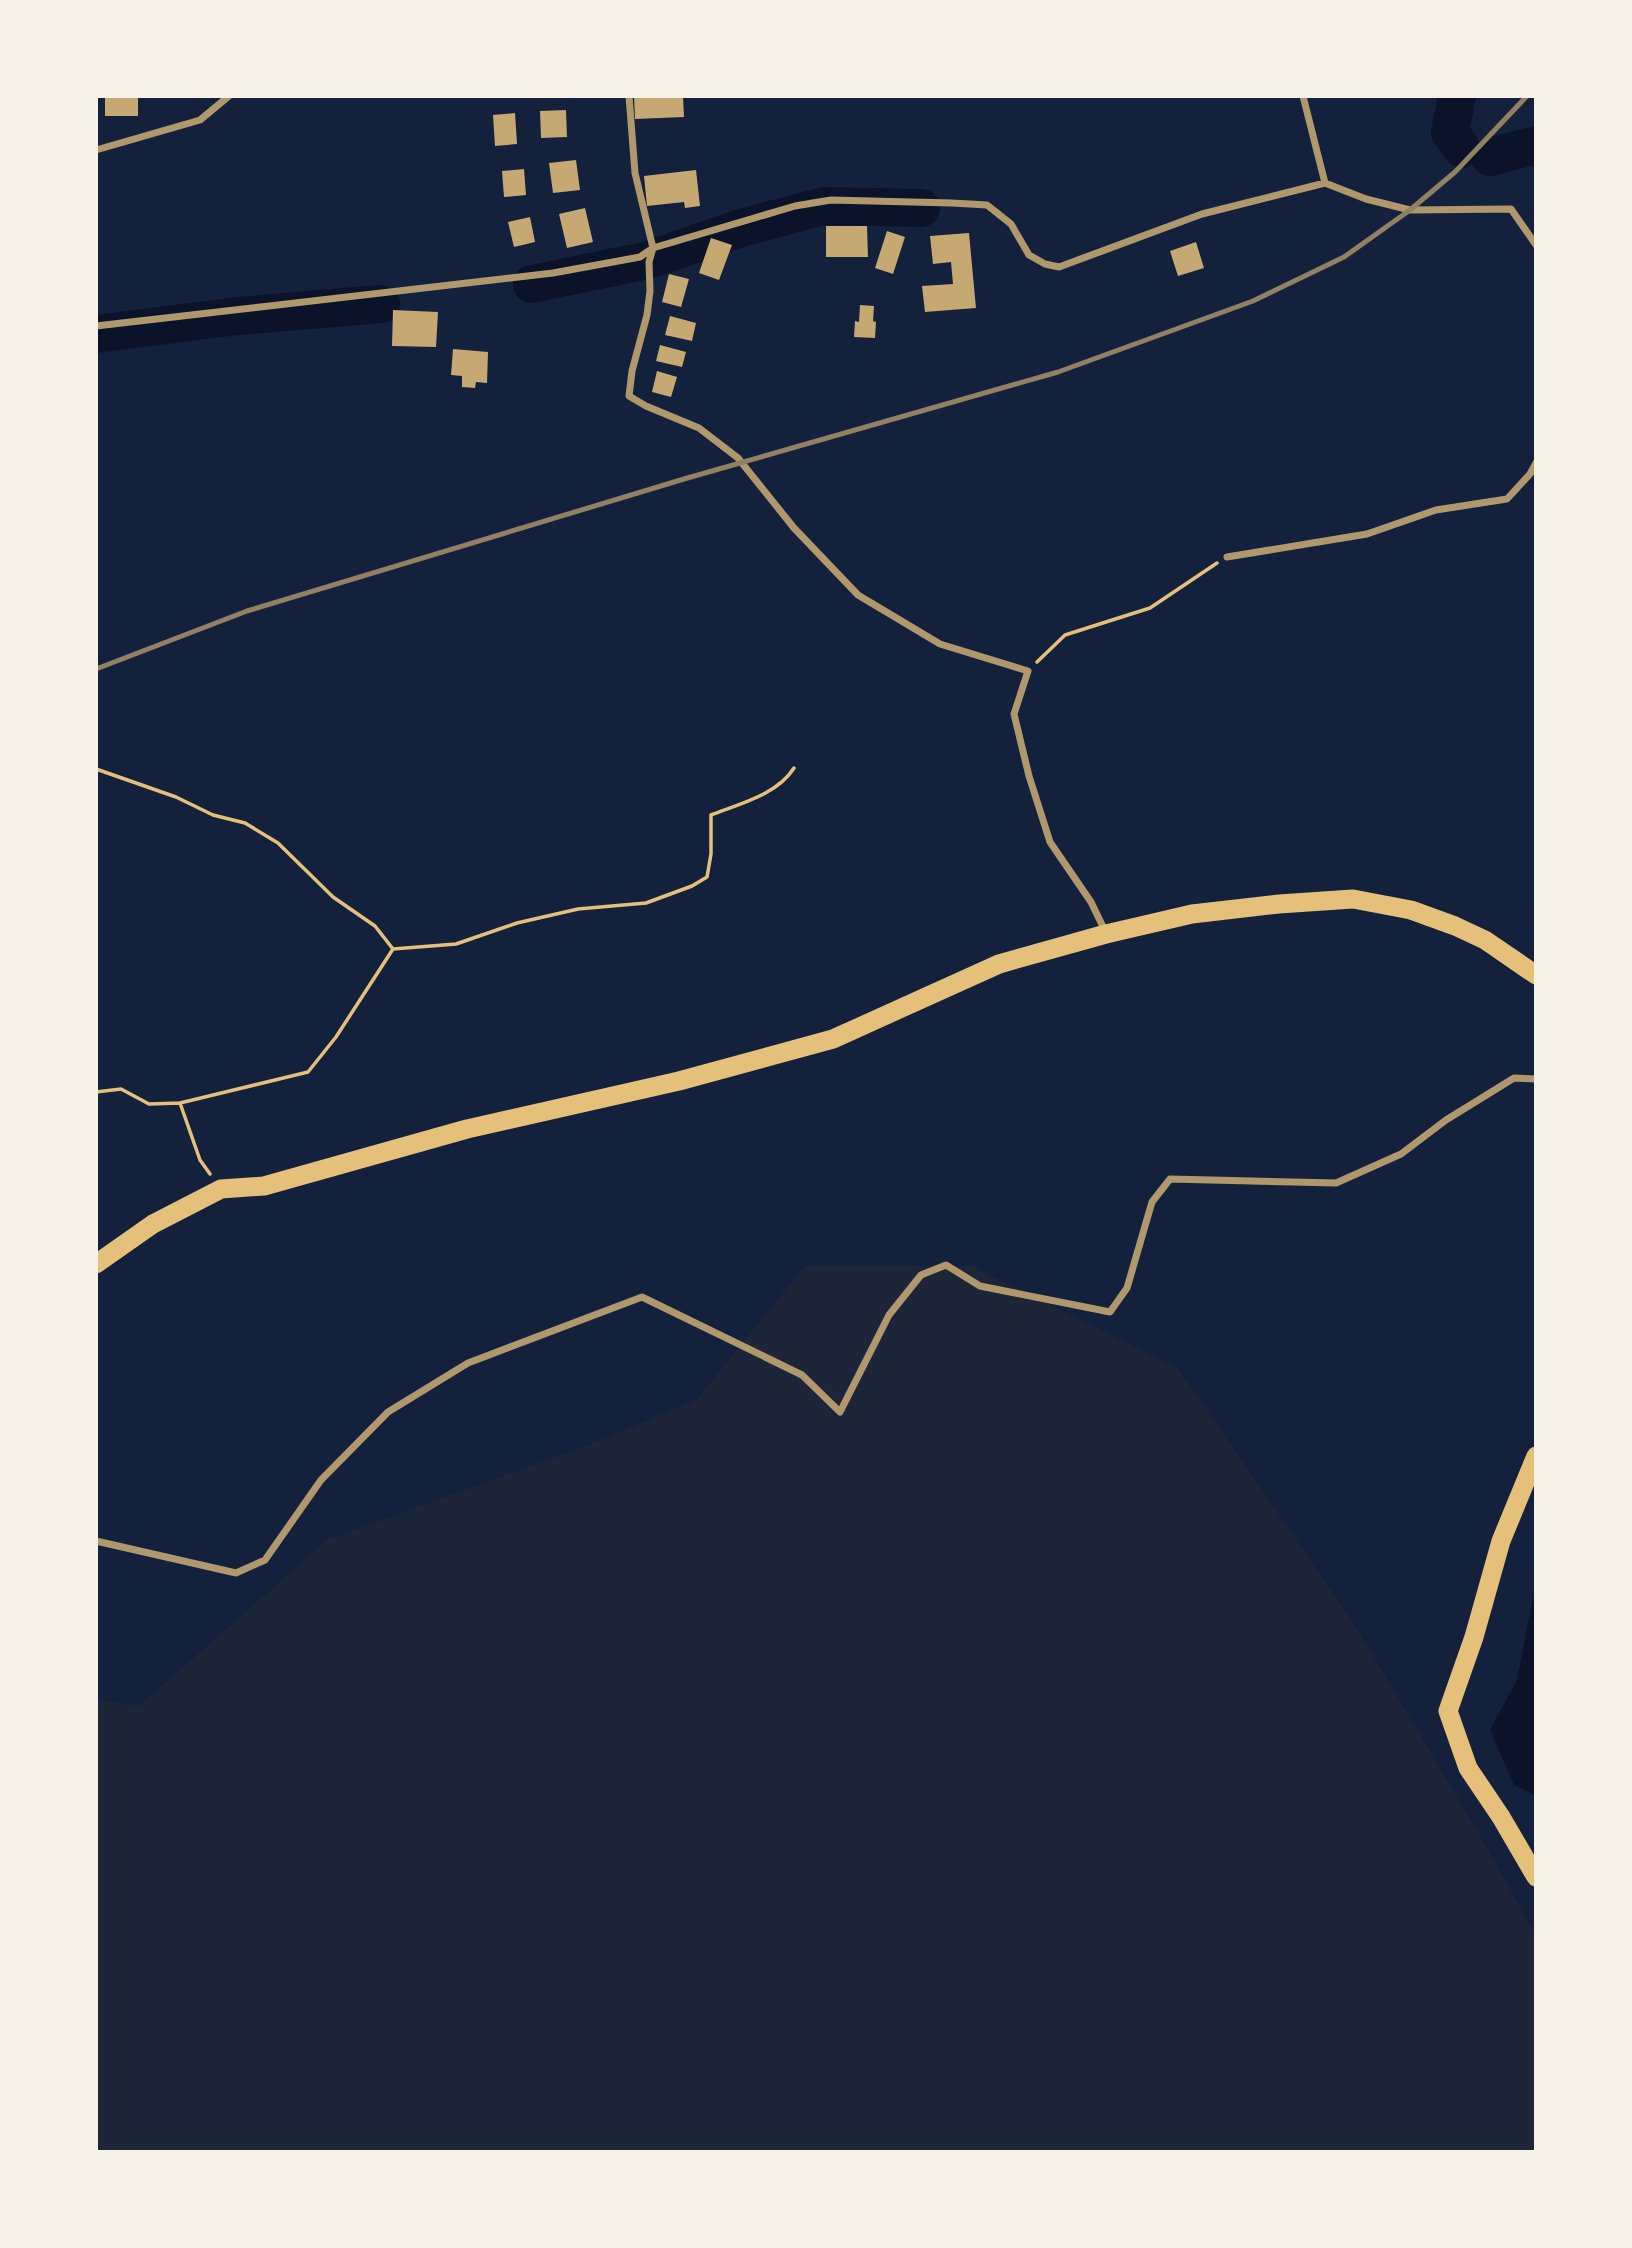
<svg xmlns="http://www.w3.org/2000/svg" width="1632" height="2248" viewBox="0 0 1632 2248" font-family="Arial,sans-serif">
<rect width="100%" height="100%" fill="#14213d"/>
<!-- green -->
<path fill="#1d2539" d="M805,1266H972L1178,1368L1353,1622L1479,1834L1536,1935V2152H96V1699L139,1706L327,1540L597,1442L697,1399Z"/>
<!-- water -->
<path fill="#0b132b" d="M1536,1582V1796L1514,1785L1490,1730L1517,1680Z"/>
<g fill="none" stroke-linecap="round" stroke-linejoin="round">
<!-- river -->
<path stroke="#0b132b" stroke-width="38" d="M1457,96L1450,132L1462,149
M1490,157L1536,145
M654,258L741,228L824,206L921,208
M532,284L644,261
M96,334L238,316L381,304"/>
</g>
<!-- building -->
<path fill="#c6a872" d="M105,96H138V116H105Z
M634,96H683L684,117L635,119Z
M566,110L567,137L541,138L540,111Z
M515,113L517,144L495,146L493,115Z
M576,160L580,190L553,193L549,163Z
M524,169L526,195L504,197L502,171Z
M696,170L700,206L685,208L684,202L647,206L644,176Z
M585,208L593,242L567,248L559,214Z
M530,217L535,242L514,247L508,222Z
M826,226H867L868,257H826Z
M887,231L905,237L893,274L875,268Z
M969,233L976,308L925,312L922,286L953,284L951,262L933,264L930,236Z
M711,238L732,245L719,280L699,273Z
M1196,242L1204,268L1178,276L1170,251Z
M669,274L689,279L681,307L662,302Z
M860,305L874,306L873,321L876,322L875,338L854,337L855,321L859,322Z
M393,310L438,312L436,347L392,346Z
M670,316L696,323L692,341L665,335Z
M660,345L686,352L682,367L656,361Z
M453,349L488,352L487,383L476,382L475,388L462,387V376L451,375Z
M657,371L677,377L671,397L652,392Z"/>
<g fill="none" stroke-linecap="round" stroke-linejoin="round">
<!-- path -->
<path stroke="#e5c07b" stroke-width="3.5" d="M1037,662L1065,635L1150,608L1217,563
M96,769L176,797L213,815L245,823L278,843L333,897L375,926L393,949
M96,1092L121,1089L149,1104L180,1103L200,1160L210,1174
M180,1103L308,1072L336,1037L393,949L456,944L517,923L578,909L646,903L692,886L707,877L711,854V815C739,804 777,795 794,768"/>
<!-- minor -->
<path stroke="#b1986c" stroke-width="7" d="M629,96L635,173L653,248L649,262L650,291L647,315L632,371L629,396L646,406L699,428L738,458L794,528L858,595L940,644L1028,671L1014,714L1029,776L1050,842L1091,902L1106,933
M1303,96L1325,183
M96,150L200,120L229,96
M96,326L553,273L640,257L653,248L795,206L831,200L952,203L987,205L1011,224L1029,255L1045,264L1059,267L1202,214L1325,183L1366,199L1410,210L1511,209L1536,245
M1227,557L1367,534L1436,510L1507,499L1530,474L1536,463
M96,1541L236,1573L265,1560L321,1480L388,1412L468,1363L642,1297L802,1375L840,1412L889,1315L921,1275L946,1265L980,1286L1110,1312L1127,1288L1152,1202L1170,1179L1336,1183L1401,1154L1446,1120L1514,1078L1536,1079"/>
<!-- trunk -->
<path stroke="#e5c07b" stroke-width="19" d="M96,1264L153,1224L221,1189L264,1186L467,1129L679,1081L833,1039L999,964L1106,934L1192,914L1279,904L1353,899L1411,910L1455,926L1485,940L1536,975
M1536,1456L1501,1541L1474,1637L1448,1711L1468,1768L1501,1817L1536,1877"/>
<!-- rail -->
<path stroke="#918062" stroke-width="5" d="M96,669L247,611L684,479L1058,372L1253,301L1344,257L1410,210L1455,172L1527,96"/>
</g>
<!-- border -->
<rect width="1632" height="2248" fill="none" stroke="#f6f1e7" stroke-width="196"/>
</svg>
